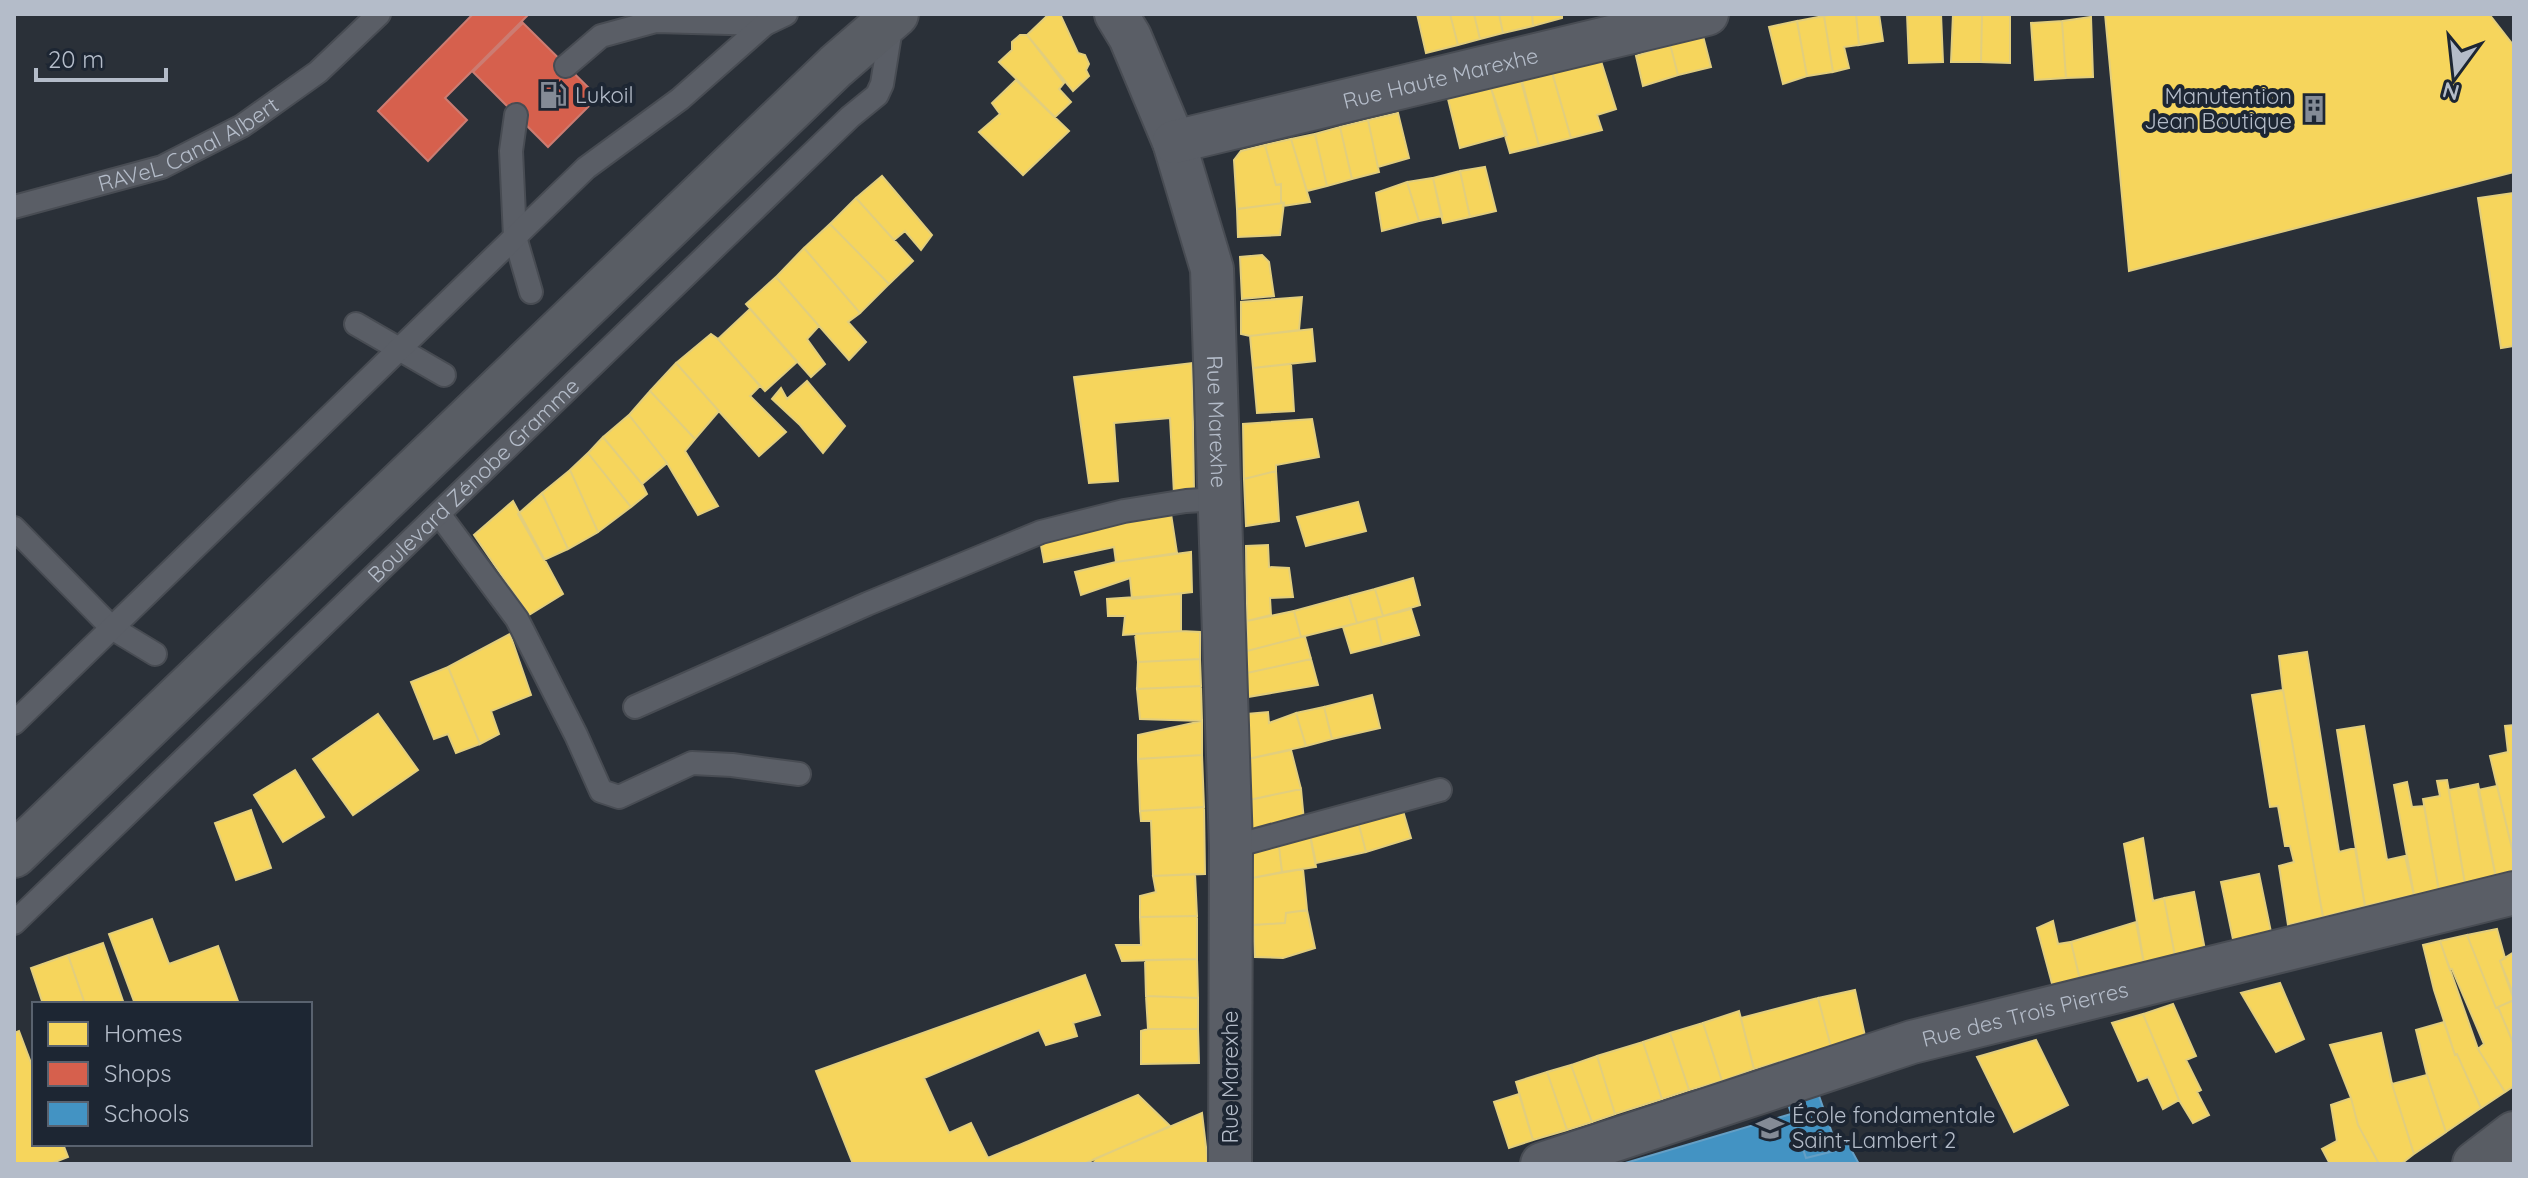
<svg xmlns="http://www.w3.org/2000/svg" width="2528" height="1178" viewBox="0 0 2528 1178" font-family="Quicksand,sans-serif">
<rect width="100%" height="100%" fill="#2a3038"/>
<!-- homes -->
<path fill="#f6d55c" stroke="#e2ce7d" stroke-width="2" d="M1049,14H1060L1078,53L1085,55L1089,64L1086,70L1089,76L1073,91L1027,35Z
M1417,14H1450L1458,45L1426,53Z
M1450,14H1474L1480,39L1458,45Z
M1474,14H1499L1503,33L1480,39Z
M1499,14H1532L1533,26L1503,33Z
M1532,14H1562V18L1533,26Z
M1834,14H1856L1859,45L1844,47L1849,68L1833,72L1824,16Z
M1856,14H1879L1883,41L1859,45Z
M1907,14H1941L1943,62L1909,63Z
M1953,14H1982L1981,62H1951Z
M1982,14H2010V63L1981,62Z
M2105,14H2489L2514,46V172L2129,271Z
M1824,16L1833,72L1807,76L1797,21Z
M2091,17L2093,77L2066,78L2062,21Z
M1797,21L1807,76L1783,84L1769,27Z
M2062,21L2066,78L2035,80L2031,23Z
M1020,35H1027L1064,83L1059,89L1071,102L1055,117L999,62L1012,50V42Z
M1703,36L1711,67L1678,75L1670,44Z
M1670,44L1678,75L1643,86L1636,56Z
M1601,61L1616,109L1597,115L1602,130L1571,138L1552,72Z
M1551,69L1571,138L1539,146L1521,77Z
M1016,80L1069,131L1023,175L979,132L1000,114L992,103Z
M1521,81L1539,146L1510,153L1491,88Z
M1491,88L1507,135L1460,148L1448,99Z
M1398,113L1409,158L1378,167L1368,120Z
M1368,120L1379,172L1352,179L1340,127Z
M1340,127L1352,179L1327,186L1315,134Z
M1315,134L1327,186L1307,191L1291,139Z
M1291,139L1310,202L1283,206L1284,203L1281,202V184L1276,185L1265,145Z
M1265,145L1276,185L1281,184V202L1284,203L1237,209L1234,160L1241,151Z
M1485,167L1496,211L1470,217L1460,171Z
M1460,171L1470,217L1443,223L1433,178Z
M882,176L932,235L921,250L905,231L894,240L856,198Z
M1433,178L1442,216L1419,221L1407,182Z
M1407,182L1419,221L1382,231L1376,193Z
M2514,193V346L2501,348L2478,198Z
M856,198L913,261L889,284L830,224Z
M1284,203L1280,235L1238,237L1237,209Z
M830,224L889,284L860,313L804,248Z
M804,248L860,313L848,322L866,342L849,360L776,277Z
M1262,255L1269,262L1274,296L1242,299L1240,257Z
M776,277L819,326L807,339L825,364L811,377L746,304Z
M1302,297L1299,330L1250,336L1241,334V302Z
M750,309L797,362L765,391L718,339Z
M1312,329L1315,361L1253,368L1250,336Z
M711,334L718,339L760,386L750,396L786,432L759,456L676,363Z
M676,363L719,411L695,439L650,391Z
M1192,363L1194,492L1174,494L1170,418L1114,423L1118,481L1089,483L1074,377Z
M1291,364L1294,411L1257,413L1253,368Z
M807,381L845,426L823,453L800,425L772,399L781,388L787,399Z
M650,391L695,439L685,451L718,506L698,515L667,463L629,415Z
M629,415L667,463L642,484L603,437Z
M1312,419L1319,457L1276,465V471L1244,479L1243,424Z
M603,437L642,484L647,494L631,507L588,453Z
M588,453L631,507L598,532L570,470Z
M570,470L598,532L568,549L542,493Z
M1276,471L1279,521L1246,526L1244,479Z
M542,493L568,549L544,560L518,514Z
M513,501L563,594L529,615L474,535Z
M1358,502L1366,531L1306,546L1297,517Z
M1171,514L1177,553L1116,562L1114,547L1044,562L1040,540Z
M1268,545L1269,567L1289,568L1293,597L1270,598L1271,615L1247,621L1246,546Z
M1191,552L1192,592L1132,599L1130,578L1081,595L1075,572L1116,562Z
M1413,578L1420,605L1383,616L1375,589Z
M1375,589L1383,616L1357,623L1349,596Z
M1181,594V631L1123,635L1125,616H1108L1107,599Z
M1349,596L1357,623L1301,637L1294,611Z
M1411,609L1419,635L1382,645L1376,618Z
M1294,611L1301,637L1247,651V621Z
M1376,618L1382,645L1351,653L1343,627Z
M1181,631L1200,632V659L1138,662L1135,634Z
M510,634L531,695L491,711L499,734L480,744L448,667Z
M1301,637H1305L1311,659L1247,673V651Z
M2307,652L2339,852L2355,848L2365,906L2323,917L2283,690L2279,656Z
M1200,659L1201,686L1137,689L1138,662Z
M1311,659L1318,685L1248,697L1247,673Z
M448,667L480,744L456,753L448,734L434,739L411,682Z
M1201,686L1202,721L1140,719L1137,689Z
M2283,690L2323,917L2288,925L2279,866L2294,862L2290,846H2285L2278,806L2270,807L2252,695Z
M1372,695L1380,728L1332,739L1324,707Z
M1324,707L1332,739L1306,746L1296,713Z
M1268,712L1269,723L1296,713L1306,746L1248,759L1247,714Z
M378,714L418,770L353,815L313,759Z
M1202,721V755L1138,759V735Z
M2514,725V857L2490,756L2508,752L2505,726Z
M2364,726L2387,860L2405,856L2414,895L2365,906L2337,730Z
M1291,750L1301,789L1249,800L1248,759Z
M1202,755L1204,807L1140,811L1138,759Z
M295,770L324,817L283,842L254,795Z
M2447,780L2465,884L2439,891L2423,799L2440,796L2437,781Z
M2407,782L2412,807L2424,806L2439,891L2414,895L2394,785Z
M2478,784L2496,878L2465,884L2449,790Z
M2497,786L2514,857V873L2496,878L2478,790Z
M1301,789L1304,821L1251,833L1249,800Z
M1401,804L1411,838L1366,852L1357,817Z
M1204,807L1205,874L1153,876L1151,821H1141L1140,811Z
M251,810L271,868L236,880L215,823Z
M1357,817L1366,852L1316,863L1309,830Z
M1309,830L1316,867L1282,872L1278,838Z
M1278,838L1282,872L1252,878L1251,846Z
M2143,838L2153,901L2164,898L2175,956L2144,964L2124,844Z
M1303,869L1307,910L1286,913L1285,923L1253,925L1252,878Z
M1195,874L1197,916L1140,917V896L1156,892L1153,876Z
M2259,874L2272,937L2234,944L2221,882Z
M2194,892L2205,950L2175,956L2164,898Z
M1307,910L1315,948L1283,958L1255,957L1253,925L1285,923L1286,913Z
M1197,916V959L1122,961L1116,945H1141L1140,917Z
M152,919L169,964L218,946L239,1004H135L109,934Z
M2053,921L2058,944L2071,942L2081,984L2054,991L2037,928Z
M2136,922L2144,964L2081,984L2071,942Z
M2497,929L2505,958L2500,961L2514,1000L2496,1008L2467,935Z
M2467,935L2496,1008L2498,1007L2514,1045V1086L2505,1092L2478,1049L2484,1044L2452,969L2450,970L2440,941Z
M2440,941L2478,1049L2505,1092L2481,1108L2457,1054L2455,1055L2434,990L2423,945Z
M103,943L124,1004H85L68,955Z
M2514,952V996L2500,961Z
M68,955L85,1004H43L31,968Z
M1197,959L1198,998L1146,996L1145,960Z
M1085,975L1100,1015L1073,1023L1077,1036L1046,1045L1039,1030L924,1078L949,1133L971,1123L988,1158L1138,1095L1170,1126L1084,1164H853L816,1071Z
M2280,983L2304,1039L2276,1052L2241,993Z
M1855,990L1865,1036L1831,1047L1818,998Z
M1146,996L1198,998V1029H1148Z
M1818,998L1831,1047L1754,1069L1741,1018Z
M2514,1000V1045L2498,1007Z
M2173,1004L2196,1056L2186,1060L2201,1090L2197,1092L2209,1115L2193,1123L2179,1100L2143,1014Z
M1739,1011L1754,1069L1722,1081L1703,1023Z
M2143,1014L2179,1100L2163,1109L2148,1077L2138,1081L2112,1023Z
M2444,1022L2455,1055L2457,1054L2481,1108L2446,1132L2427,1075L2416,1030Z
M1703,1023L1722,1081L1689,1090L1670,1033Z
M1148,1029H1198L1199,1063L1141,1064V1031Z
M19,1031L34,1071V1144H63L68,1157L50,1164H14V1033Z
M1670,1033L1689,1090L1662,1099L1643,1042Z
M2381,1033L2392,1084L2414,1154L2401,1164H2379L2358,1125L2351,1098L2330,1045Z
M2036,1040L2068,1105L2014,1132L1977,1057Z
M1643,1042L1662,1099L1615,1114L1597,1056Z
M1597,1056L1615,1114L1592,1122L1571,1065Z
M1571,1065L1592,1122L1567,1130L1547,1072Z
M1547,1072L1567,1130L1533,1140L1516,1082Z
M2427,1075L2446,1132L2414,1154L2392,1084Z
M1519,1094L1533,1140L1509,1148L1494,1102Z
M2351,1098L2358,1125L2379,1164H2330L2322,1149L2337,1141L2331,1105Z
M1202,1113L1208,1164H1095L1094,1159Z"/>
<!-- shops -->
<path fill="#d6604d" stroke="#cc7c72" stroke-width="2" d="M473,14H529L445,98L467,120L428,161L378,111Z
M523,23L598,97L548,147L473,72Z"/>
<!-- schools -->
<path fill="#4393c3" stroke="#659fc5" stroke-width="2" d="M1818,1093L1838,1150L1806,1158L1787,1101Z
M1791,1114L1806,1158L1838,1150L1837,1147L1847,1142L1859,1164H1622Z"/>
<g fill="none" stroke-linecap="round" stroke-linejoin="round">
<!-- lane casing -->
<g stroke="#484c53" stroke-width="26">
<g id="lane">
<path d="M566,66L601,36L656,21L765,24"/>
<path d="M516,115L511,151L515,237L531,292"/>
<path id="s1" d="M14,207L162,167L242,126L318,72L379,14"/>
<path d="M356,324L444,375"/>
<path d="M439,514L517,619L576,735L601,791L619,797L692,763L732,765L799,774"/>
<path d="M14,528L112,628L155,654"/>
<path d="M635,707L867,604L1041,532L1124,511L1186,501L1219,499"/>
<path d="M14,723L586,168L680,99L765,24L786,14"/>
<path d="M1231,847L1440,790"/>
<path id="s2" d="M14,923L850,117L877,95L882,84L892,22"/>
</g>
</g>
<!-- street casing -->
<g stroke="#484c53" stroke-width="46">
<g id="street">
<path id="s3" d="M1116,14L1130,37L1174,142L1212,269L1231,847L1230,1164"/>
<path id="s4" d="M1174,142L1707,14"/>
<path id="s5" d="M1542,1164L1912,1042L2514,893"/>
</g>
</g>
<!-- secondary casing -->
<g stroke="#484c53" stroke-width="48">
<path id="secondary" d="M14,855L836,66L896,14
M2475,1164L2514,1134"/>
</g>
<!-- lane -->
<use href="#lane" stroke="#5a5e66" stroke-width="22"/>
<!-- street -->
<use href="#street" stroke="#5a5e66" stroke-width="42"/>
<!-- secondary -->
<use href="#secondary" stroke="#595d64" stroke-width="44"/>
</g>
<!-- icons -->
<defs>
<g id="fuel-bare" transform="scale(2.16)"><path d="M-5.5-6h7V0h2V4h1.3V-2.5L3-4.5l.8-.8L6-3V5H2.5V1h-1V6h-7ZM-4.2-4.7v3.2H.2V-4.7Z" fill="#848b96" stroke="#1d2633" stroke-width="2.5" paint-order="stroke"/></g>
<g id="building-bare" transform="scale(2.16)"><path d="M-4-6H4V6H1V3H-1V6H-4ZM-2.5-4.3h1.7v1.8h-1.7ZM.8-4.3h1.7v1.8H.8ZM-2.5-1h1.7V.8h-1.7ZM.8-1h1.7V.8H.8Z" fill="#848b96" stroke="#1d2633" stroke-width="2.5" paint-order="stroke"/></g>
<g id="school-bare" transform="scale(2.16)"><path d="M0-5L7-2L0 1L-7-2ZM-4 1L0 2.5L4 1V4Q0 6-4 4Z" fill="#848b96" stroke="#1d2633" stroke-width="2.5" paint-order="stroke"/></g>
</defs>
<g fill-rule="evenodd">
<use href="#fuel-bare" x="553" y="95"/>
<use href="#building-bare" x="2314" y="109"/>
<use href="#school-bare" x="1770" y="1128"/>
</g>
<g text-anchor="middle" stroke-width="8" stroke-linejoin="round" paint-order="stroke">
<!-- street labels -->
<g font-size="22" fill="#b4bcc9" stroke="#1d2633">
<text dy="8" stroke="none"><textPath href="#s4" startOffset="274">Rue Haute Marexhe</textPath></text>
<text dy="8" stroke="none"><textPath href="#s1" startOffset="186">RAVeL Canal Albert</textPath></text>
<text dy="8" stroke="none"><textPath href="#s3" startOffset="426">Rue Marexhe</textPath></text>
<text dy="8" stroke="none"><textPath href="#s2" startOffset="638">Boulevard Zénobe Gramme</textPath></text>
<text dy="8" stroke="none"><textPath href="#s5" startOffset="506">Rue des Trois Pierres</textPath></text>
<text transform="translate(1230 1077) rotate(-90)" y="8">Rue Marexhe</text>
</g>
<!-- poi labels -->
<g font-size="22" fill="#b4bcc9" stroke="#1d2633" text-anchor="start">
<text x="575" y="103">Lukoil</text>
<text x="2292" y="104" text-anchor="end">Manutention<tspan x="2292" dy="25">Jean Boutique</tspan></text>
<text x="1792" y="1123">École fondamentale<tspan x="1792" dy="25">Saint-Lambert 2</tspan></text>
</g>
</g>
<!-- border -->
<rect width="2528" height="1178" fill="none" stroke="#b4bcc9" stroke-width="32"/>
<!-- legend -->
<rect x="32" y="1002" width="280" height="144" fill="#1d2633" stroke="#59626f" stroke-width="2"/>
<rect x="48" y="1022" width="40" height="24" fill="#f6d55c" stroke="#59626f" stroke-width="2"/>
<text x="104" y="1042" font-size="24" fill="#b4bcc9">Homes</text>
<rect x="48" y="1062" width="40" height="24" fill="#d6604d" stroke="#59626f" stroke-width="2"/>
<text x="104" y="1082" font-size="24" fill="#b4bcc9">Shops</text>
<rect x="48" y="1102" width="40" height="24" fill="#4393c3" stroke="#59626f" stroke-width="2"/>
<text x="104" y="1122" font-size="24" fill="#b4bcc9">Schools</text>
<!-- north arrow -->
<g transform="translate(2456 72) rotate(195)" stroke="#1d2633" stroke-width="6" paint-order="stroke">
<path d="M0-6L14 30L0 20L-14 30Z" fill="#b4bcc9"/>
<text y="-12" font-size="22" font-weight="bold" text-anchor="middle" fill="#b4bcc9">N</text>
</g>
<!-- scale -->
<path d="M36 68v12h130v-12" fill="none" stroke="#b4bcc9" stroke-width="4"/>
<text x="48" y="68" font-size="24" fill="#b4bcc9" stroke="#1d2633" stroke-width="6" paint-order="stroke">20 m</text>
</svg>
